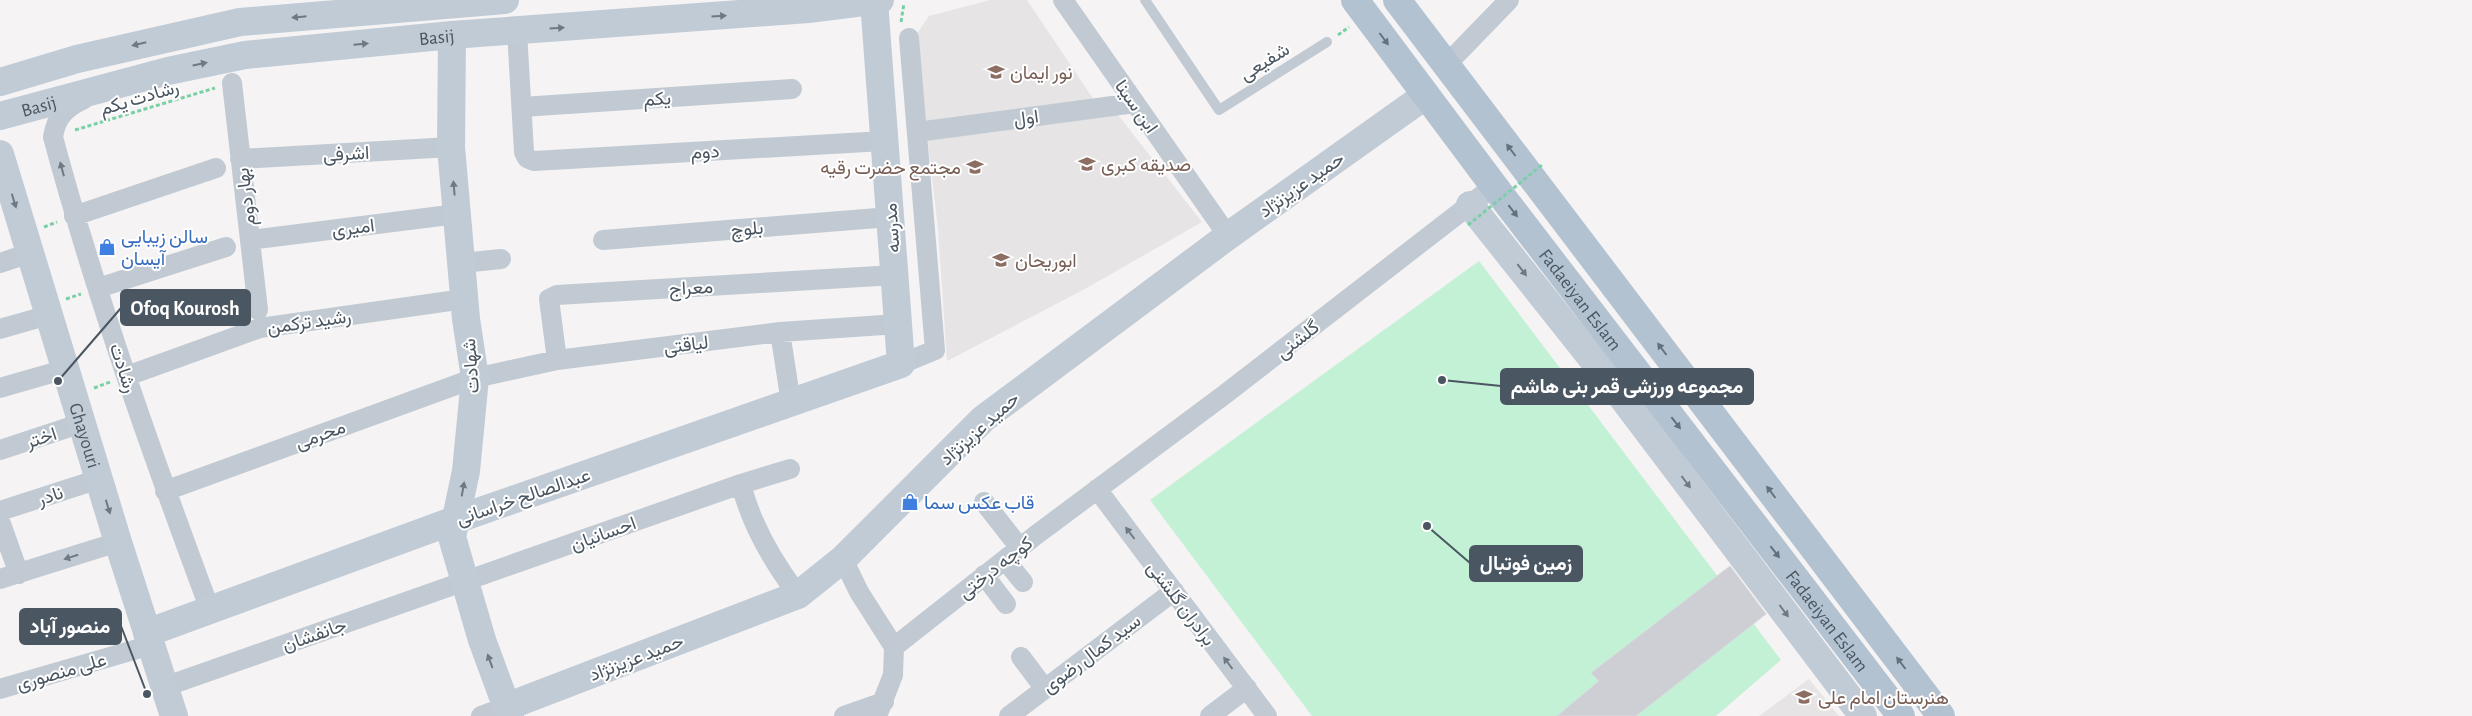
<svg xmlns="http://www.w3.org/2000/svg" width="2472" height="716" viewBox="0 0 2472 716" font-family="'Alegreya Sans',Vazirmatn,sans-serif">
<rect width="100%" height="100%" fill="#f5f3f3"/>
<!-- education -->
<path fill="#e6e4e5" d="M990,0H1027L1096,103L1111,106L1202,222L1083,290L947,361L938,229L925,116L912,41L929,16Z
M1809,679L1839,716H1759Z"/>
<!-- green -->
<path fill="#c3f1d5" d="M1479,261L1781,660L1716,716H1312L1150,500Z"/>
<!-- building -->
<path fill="#cdcfd5" stroke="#d7d9de" d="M1730,566L1766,614L1636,716H1557L1599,681L1591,673Z"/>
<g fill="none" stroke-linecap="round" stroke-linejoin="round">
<!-- path -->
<path stroke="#7ad0a6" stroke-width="3" stroke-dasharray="4 2.5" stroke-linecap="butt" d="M901,22L904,3
M1338,35L1349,27
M75,130L215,88
M44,227L57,222
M66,299L81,294
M94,388L110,382"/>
<!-- lane -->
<path stroke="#c1cad2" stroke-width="10" d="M1145,0L1219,110L1327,42"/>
<!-- street -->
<path stroke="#c1cad2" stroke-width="20" d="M1063,0L1228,236
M517,31L524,152L527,158L534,161L884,141
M1446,65L1509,0
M232,83L258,310
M84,99C66,107 56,117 53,137C96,297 152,454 210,610
M522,107L792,89
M917,132L1135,103
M240,159L451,147
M74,216L216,168
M250,240L457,214
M603,240L890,217
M0,263L30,253
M462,263L501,259
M98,288L226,247
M0,329L49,315
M780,332L791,403
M557,360L549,299L557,295L895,275
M901,364L935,350L909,38
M127,376L260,328L464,299
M0,388L66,369
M0,450L82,423
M741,484C751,524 773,562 798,595
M1097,489L1267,716
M165,491L475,378L557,360L780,332L898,324
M984,502L1020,548
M0,511L99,479
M0,521L19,574
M843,559L859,592L894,647L893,675L877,716
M1005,560L1023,582
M984,575L1006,604
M0,579L118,542
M894,647L1036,535L1224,395L1494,186
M1021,657L1045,689
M164,687L741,484L790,469
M0,689L151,645
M481,716L506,707
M844,716L884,702
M1009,716L1174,591
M1210,716L1247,688"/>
<!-- secondary -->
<g stroke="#c1cbd6" stroke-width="28">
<path d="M452,35L451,147L466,319L475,378L466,471L452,537L482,640L510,716"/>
<path d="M0,82L77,59L240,22L505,0"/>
<path id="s1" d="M0,116L168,71L245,55L452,35L808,9L880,0"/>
<path id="s2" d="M0,154L118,542L174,716"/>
<path d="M1470,205L1609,380L1863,716"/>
<path d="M147,633L455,520L901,364L874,1"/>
<path d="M506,707L798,595L843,559L983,419L1228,236L1426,95"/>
</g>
<!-- primary -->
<g stroke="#b3c2d1" stroke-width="28">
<path id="s3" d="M1355,0L1494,186L1901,716"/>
<path d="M1397,0L1941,716"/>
</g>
<!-- path-bridge -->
<path stroke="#7ad0a6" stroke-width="3" stroke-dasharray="4 2.5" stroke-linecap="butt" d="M1468,225L1542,165"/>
</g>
<!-- one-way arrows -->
<defs><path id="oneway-solid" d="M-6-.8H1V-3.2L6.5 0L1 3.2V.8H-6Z" transform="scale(1.25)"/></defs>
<g fill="#6e7984">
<use href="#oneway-solid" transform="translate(719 16) rotate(-4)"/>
<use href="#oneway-solid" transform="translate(299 17) rotate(174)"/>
<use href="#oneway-solid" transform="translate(557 28) rotate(-4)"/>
<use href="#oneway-solid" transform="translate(139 44) rotate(167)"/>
<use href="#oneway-solid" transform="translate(361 44) rotate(-5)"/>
<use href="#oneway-solid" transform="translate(200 64) rotate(-12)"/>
<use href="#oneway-solid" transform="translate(454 188) rotate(-95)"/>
<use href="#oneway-solid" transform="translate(14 201) rotate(73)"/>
<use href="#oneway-solid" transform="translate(1522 270) rotate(52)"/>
<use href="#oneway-solid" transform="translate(1686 482) rotate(53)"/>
<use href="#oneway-solid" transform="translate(463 489) rotate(-80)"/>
<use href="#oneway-solid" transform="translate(108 507) rotate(73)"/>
<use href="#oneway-solid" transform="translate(1784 611) rotate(53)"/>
<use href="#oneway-solid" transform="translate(490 661) rotate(-110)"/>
</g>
<g fill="#64717d">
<use href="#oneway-solid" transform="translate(1384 39) rotate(53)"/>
<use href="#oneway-solid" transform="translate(1511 150) rotate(-127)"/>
<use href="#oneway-solid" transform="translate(1513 211) rotate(52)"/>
<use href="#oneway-solid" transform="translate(1662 349) rotate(-127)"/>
<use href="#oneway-solid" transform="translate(1676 423) rotate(52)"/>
<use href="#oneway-solid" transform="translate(1771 492) rotate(-127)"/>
<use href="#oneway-solid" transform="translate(1775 552) rotate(52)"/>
<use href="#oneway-solid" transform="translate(1901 663) rotate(-127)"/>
</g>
<g fill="#6e7983">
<use href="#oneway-solid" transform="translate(62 169) rotate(-105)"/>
<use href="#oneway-solid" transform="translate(1130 533) rotate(-127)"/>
<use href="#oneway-solid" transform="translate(71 557) rotate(162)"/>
<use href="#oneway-solid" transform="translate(1228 663) rotate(-127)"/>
</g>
<!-- icons -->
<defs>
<g id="school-bare" transform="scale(1.35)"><path d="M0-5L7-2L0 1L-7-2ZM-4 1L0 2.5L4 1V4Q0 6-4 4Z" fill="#8d6e63" stroke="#fff" stroke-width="2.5" paint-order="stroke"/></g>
<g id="shop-bare" transform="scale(1.35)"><path d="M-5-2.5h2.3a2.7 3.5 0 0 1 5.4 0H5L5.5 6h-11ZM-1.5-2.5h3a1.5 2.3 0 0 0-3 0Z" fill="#3f7fe0" stroke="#fff" stroke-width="2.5" paint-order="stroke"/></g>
</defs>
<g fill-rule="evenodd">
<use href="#school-bare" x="996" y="72"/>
<use href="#school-bare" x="1087" y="164"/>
<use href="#school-bare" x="975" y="167"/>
<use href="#shop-bare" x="107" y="247"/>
<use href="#school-bare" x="1001" y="260"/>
<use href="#shop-bare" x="910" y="502"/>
<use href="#school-bare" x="1804" y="697"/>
</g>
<g text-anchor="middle" stroke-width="4" stroke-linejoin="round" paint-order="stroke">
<!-- street labels -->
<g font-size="19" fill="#4a5661" stroke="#fff">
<text dy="7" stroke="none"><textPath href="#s1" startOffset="445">Basij</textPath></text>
<text transform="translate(1264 61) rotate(-32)" y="7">شفیعی</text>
<text transform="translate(139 97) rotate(-17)" y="7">رشادت یکم</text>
<text transform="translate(657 98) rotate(-4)" y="7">یکم</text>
<text dy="7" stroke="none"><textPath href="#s1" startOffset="40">Basij</textPath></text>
<text transform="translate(1137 106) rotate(55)" y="7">ابن سینا</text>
<text transform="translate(1026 117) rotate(-8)" y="7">اول</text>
<text transform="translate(705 151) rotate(-3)" y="7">دوم</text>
<text transform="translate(346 153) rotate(-3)" y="7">اشرفی</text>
<text transform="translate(1301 184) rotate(-35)" y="7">حمید عزیزنژاد</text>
<text transform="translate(245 197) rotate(-97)" y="7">بهار دوم</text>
<text transform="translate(353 227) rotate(-7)" y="7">امیری</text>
<text transform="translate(747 228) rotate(-5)" y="7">بلوچ</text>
<text transform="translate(891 228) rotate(-94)" y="7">مدرسه</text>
<text transform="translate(691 287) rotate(-3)" y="7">معراج</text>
<text dy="7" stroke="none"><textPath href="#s3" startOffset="375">Fadaeiyan Eslam</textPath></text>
<text transform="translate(309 321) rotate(-8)" y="7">رشید ترکمن</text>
<text transform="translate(1297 339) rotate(-38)" y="7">گلشنی</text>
<text transform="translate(686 344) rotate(-7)" y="7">لیاقتی</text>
<text transform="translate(470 366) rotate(-94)" y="7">شهادت</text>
<text transform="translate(124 368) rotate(72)" y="7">رشادت</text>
<text transform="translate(979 428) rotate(-42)" y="7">حمید عزیزنژاد</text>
<text transform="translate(320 434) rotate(-20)" y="7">محرمی</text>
<text dy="7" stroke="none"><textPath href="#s2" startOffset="294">Ghayouri</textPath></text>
<text transform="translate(41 437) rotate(-18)" y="7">اختر</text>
<text transform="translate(50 495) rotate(-18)" y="7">نادر</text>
<text transform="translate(523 496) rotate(-19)" y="7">عبدالصالح خراسانی</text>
<text transform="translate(603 533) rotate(-20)" y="7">احسانیان</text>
<text transform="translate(995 567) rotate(-38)" y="7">کوچه درختی</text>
<text transform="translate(1182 603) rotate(53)" y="7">برادران گلشنی</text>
<text dy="7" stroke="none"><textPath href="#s3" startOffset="780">Fadaeiyan Eslam</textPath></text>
<text transform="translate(314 634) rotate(-19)" y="7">جانفشان</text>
<text transform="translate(1091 653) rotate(-37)" y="7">سید کمال رضوی</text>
<text transform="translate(636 657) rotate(-21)" y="7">حمید عزیزنژاد</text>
<text transform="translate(61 671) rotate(-16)" y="7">علی منصوری</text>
</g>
<!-- education labels -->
<g font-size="19" fill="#785e54" stroke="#fff" text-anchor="start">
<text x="1010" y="79">نور ایمان</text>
<text x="1101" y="171">صدیقه کبری</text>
<text x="961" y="174" text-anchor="end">مجتمع حضرت رقیه</text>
<text x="1015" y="267">ابوریحان</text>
<text x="1818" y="704">هنرستان امام علی</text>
</g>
<!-- shop labels -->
<g font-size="19" fill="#366cbe" stroke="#fff" text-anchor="start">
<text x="121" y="243">سالن زیبایی<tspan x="121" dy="22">آیسان</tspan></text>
<text x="924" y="509">قاب عکس سما</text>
</g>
</g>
<!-- callouts -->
<path fill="none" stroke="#4a5661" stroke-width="2" d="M58 381L121 308M1442 380L1501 386M1427 526L1470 563M147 694L121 626"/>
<g fill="#4a5661" stroke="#fff" stroke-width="2">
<circle cx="58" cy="381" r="5"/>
<circle cx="1442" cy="380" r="5"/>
<circle cx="1427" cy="526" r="5"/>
<circle cx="147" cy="694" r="5"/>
</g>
<g fill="#4a5661" stroke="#4a5661" stroke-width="2">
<rect x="121" y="290" width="129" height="35" rx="5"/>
<rect x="1501" y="369" width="252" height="35" rx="5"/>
<rect x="1470" y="546" width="112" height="35" rx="5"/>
<rect x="20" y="609" width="101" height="35" rx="5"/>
</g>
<g font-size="20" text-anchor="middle" font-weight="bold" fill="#fff">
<text x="185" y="315">Ofoq Kourosh</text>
<text x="1627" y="393">مجموعه ورزشی قمر بنی هاشم</text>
<text x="1526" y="570">زمین فوتبال</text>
<text x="70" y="633">منصور آباد</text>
</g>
</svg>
